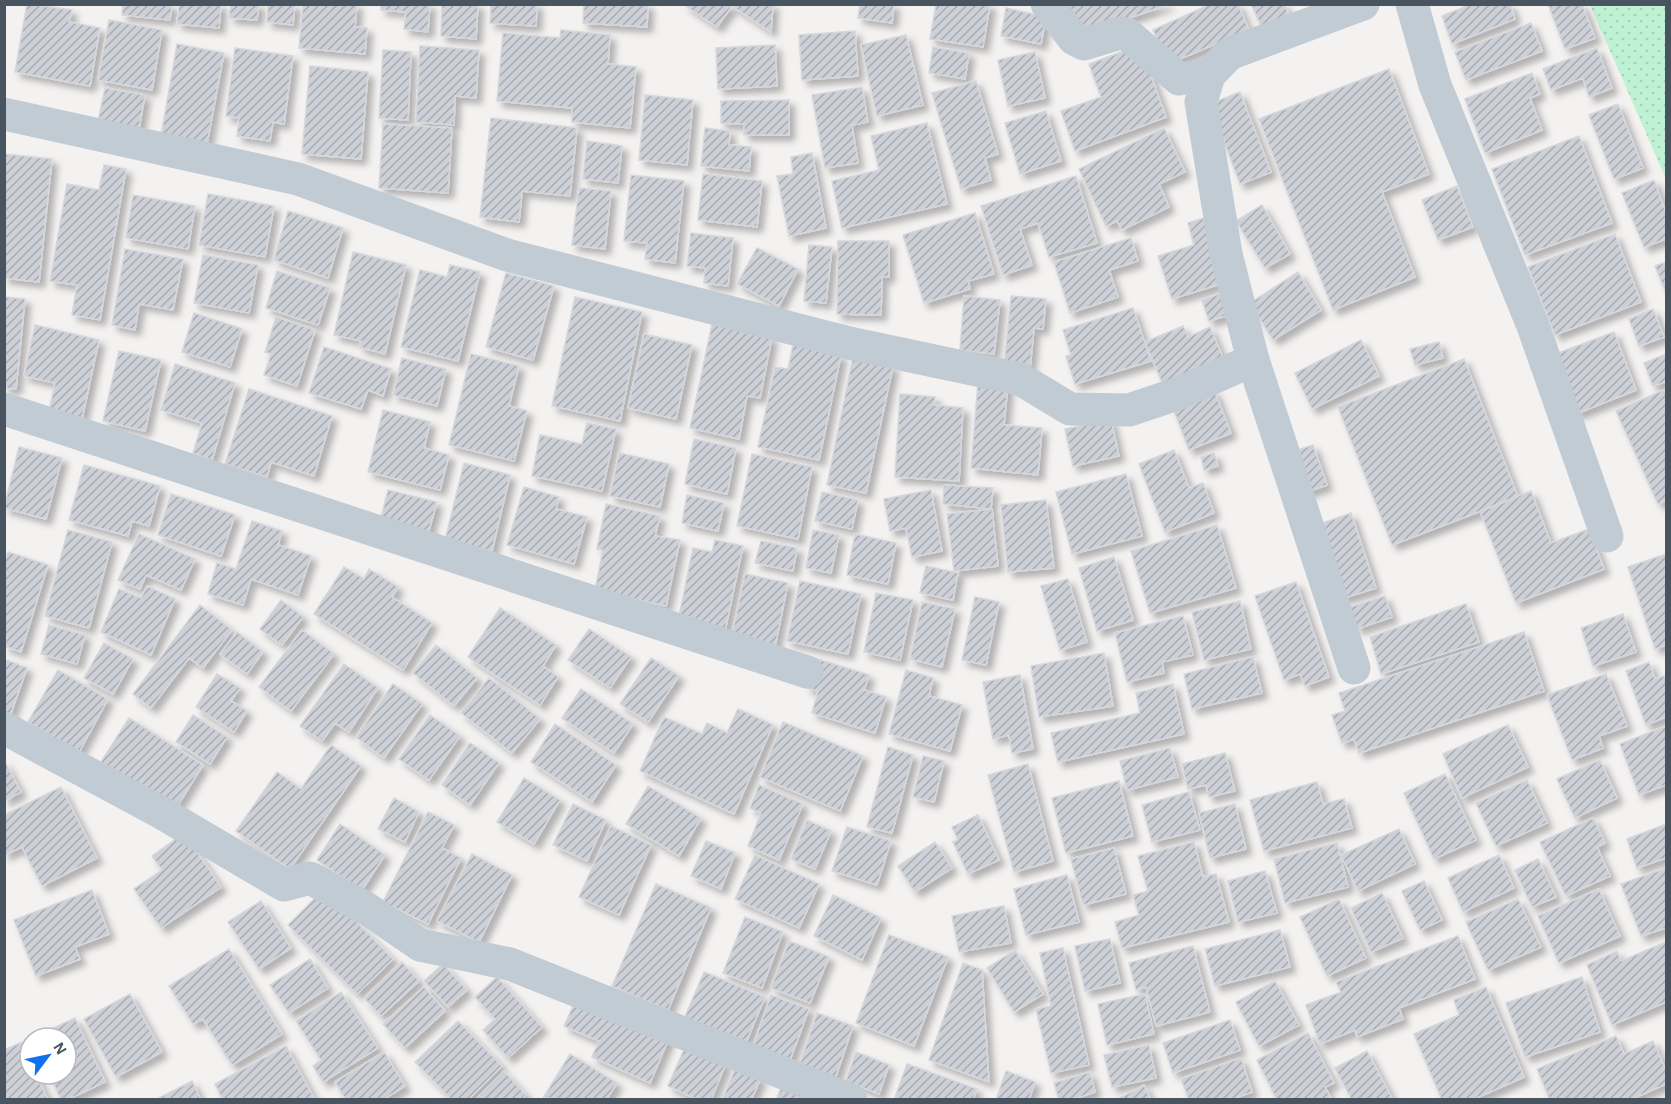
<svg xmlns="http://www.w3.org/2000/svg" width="1671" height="1104" viewBox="0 0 1671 1104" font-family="'Alegreya Sans',sans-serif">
<defs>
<pattern id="park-dots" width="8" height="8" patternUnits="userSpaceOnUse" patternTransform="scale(1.5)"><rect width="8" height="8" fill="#bff2d3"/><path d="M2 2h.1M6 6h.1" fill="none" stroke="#a6d1b8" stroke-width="1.8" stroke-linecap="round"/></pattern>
<pattern id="building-hatch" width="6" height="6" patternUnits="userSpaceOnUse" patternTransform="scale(1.5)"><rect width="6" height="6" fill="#cdd0d6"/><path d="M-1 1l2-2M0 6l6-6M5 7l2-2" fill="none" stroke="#a8abb1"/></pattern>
<filter id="shadow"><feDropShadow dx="5.5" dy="5.5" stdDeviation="3" flood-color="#0004"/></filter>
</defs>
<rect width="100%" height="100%" fill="#f4f1f1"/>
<!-- park -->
<path fill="url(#park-dots)" d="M1590,5H1666V179Z"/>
<!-- building -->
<path fill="url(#building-hatch)" stroke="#d5d7dd" stroke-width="1.5" filter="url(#shadow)" d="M27,4L72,10L69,22L100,28L90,86L15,72Z
M123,4H172L170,20L122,15Z
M179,4H221L219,28L177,24Z
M231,4H259L257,20L229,18Z
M268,4H295L293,25L267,22Z
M303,4H357L355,27L367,28L365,54L299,48Z
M381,4H430L428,32L404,29L406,12L381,10Z
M442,4H478L476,39L441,36Z
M491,4H537L536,26L490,23Z
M584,4H648L647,27L583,23Z
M683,4H773L771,32L732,6L717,27Z
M683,4H773L771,32L732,6L717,27Z
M860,4H894L892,23L858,18Z
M936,4H990L983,47L930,39Z
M1065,4H1169L1077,37Z
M1211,4H1238L1249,30L1168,64L1153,30Z
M1251,4H1284L1290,17L1262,28Z
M1472,4H1510L1515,19L1452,44L1442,16Z
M1548,4H1582L1595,38L1565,49Z
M1006,8L1046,17L1041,44L1001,36Z
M109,20L162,30L152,90L98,80Z
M1531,23L1542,51L1466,80L1455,52Z
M561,30L610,35L608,64L636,67L630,128L572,122V108L497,101L503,33L560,38Z
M855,31L858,76L802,80L799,35Z
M906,35L923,105L877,116L861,45Z
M177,44L224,53L207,144L161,136Z
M775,45L777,86L718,89L716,48Z
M1140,45L1166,117L1075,151L1061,111L1101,97L1089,64Z
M420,46L479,50L476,98L455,96L454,125L416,122Z
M933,47L969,53L965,79L929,73Z
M235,48L293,56L284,124L273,122L270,141L237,136L239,118L226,116Z
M1597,48L1612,88L1589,97L1583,78L1551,90L1543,69Z
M383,50L411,52L408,120L379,118Z
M1035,52L1045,98L1008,106L998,60Z
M310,66L368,72L361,159L302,154Z
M1389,69L1429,174L1382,192L1415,277L1333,310L1259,119Z
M1532,73L1540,94L1530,98L1542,130L1485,153L1465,99Z
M976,81L998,154L985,158L991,180L961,189L932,93Z
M862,87L868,122L852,125L858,163L825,168L812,95Z
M105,88L145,95L138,134L97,126Z
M1240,92L1271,172L1240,184L1210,104Z
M645,95L693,100L687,165L639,160Z
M789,100V135H744V124L721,123V101Z
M1618,104L1643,168L1614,179L1589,115Z
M1046,111L1061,161L1020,174L1005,123Z
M491,118L577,128L570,196L522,191L519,222L480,217Z
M927,123L947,204L842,228L832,181L879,170L871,136Z
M383,124L452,128L448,193L379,188Z
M705,128L730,131L729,145L751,147L749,171L701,166Z
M1164,128L1185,172L1159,184L1169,207L1122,230L1117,221L1106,226L1079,169Z
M1579,136L1612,223L1525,255L1492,169Z
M587,141L622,146L618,183L583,179Z
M812,153L826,228L789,236L777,176L793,174L791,157Z
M4,154L52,159L39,282L4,278Z
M104,165L126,169L100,320L72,315L77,285L50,281L67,184L99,190Z
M703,174L762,181L757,227L698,220Z
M631,175L684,181L675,263L645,259L647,243L624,241Z
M1076,176L1097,243L1049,257L1038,223L1020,229L1032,265L1003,275L981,206Z
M1654,180L1666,213V239L1644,247L1622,193Z
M1457,186L1473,227L1438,240L1422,200Z
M579,188L611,191L605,249L572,245Z
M208,194L274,206L265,257L199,245Z
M133,195L195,206L188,249L126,238Z
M1262,205L1290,254L1265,268L1236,221Z
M288,211L343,228L328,278L274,260Z
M975,213L994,274L968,281L970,289L924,303L903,235Z
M1204,218L1224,283L1172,299L1158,256L1194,245L1188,223Z
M691,233L733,238L728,286L704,283L705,268L687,266Z
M1615,234L1641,302L1555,335L1528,267Z
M1131,238L1138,261L1109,270L1118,297L1070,313L1054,262Z
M838,241H889V277H882L881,315L837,314Z
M809,245L832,247L826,303L804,301Z
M757,248L798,269L779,306L737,284Z
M125,249L183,259L173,310L139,304L135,330L112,325Z
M353,252L406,265L385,354L359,347L361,341L334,335Z
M203,255L258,265L249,313L194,303Z
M1666,262V293L1655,266Z
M450,265L480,272L458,361L401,347L420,270L447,277Z
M277,271L330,288L318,325L266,308Z
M1298,272L1321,310L1273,340L1250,303Z
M506,273L554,286L533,360L486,347Z
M1225,292L1232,314L1209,321L1202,300Z
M964,296L1000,300L994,354L960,350Z
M1011,296L1046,299L1043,329L1034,328L1030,369L1004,367Z
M4,297L25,299L16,389L4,388Z
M575,297L642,312L620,421L552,406Z
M1133,308L1151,361L1075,384L1066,356L1071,355L1063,330Z
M1653,309L1664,337L1639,346L1629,319Z
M194,313L242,329L230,367L182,352Z
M276,317L315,330L297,386L264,375L271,354L265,352Z
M712,324L772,337L760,398L747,396L739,439L690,428Z
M35,325L99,340L82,419L49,411L55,383L24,376Z
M1183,326L1188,337L1210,327L1224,360L1164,387L1145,342Z
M1614,332L1636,390L1576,414L1553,355Z
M644,334L692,345L676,419L628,408Z
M1361,340L1379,376L1312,409L1295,373Z
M1439,342L1443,358L1415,365L1410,349Z
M793,345L841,355L819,460L758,447L775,367L788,369Z
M324,347L391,369L383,396L368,390L361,409L309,393Z
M119,351L161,360L145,431L103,421Z
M471,354L519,366L509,406L527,411L514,461L449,445Z
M1666,354V382L1653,386L1644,363Z
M853,357L893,366L866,493L827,485Z
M402,358L446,369L437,406L393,395Z
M1464,359L1518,497L1392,545L1338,407Z
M175,364L235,383L212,460L193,453L202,423L161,410Z
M978,382L1008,385L1004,425L1042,428L1038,475L971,468Z
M249,389L332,416L314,476L271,462L267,477L225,464Z
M1666,389V500L1658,504L1616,411Z
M1214,390L1231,433L1189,450L1172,406Z
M900,394L935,397L934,405L963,408L959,481L895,477Z
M383,410L430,422L424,448L449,455L440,490L368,472Z
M1111,420L1119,456L1073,466L1065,429Z
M587,423L616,429L602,491L532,476L540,435L582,444Z
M694,439L736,448L727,494L685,484Z
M1313,445L1327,485L1302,494L1288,453Z
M19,447L62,458L46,519L4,508Z
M1174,450L1189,488L1203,483L1214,513L1165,532L1139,464Z
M619,453L669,464L660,507L610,496Z
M1214,453L1218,466L1204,470L1201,457Z
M752,454L812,467L798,539L737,526Z
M464,463L510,475L492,551L445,540Z
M84,465L160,486L149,526L132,521L128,536L69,520Z
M1126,474L1142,536L1072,554L1056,492Z
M944,485L993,488L991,509L943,504Z
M524,487L559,497L556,509L587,517L574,564L507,545Z
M388,490L437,502L427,537L379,526Z
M931,490L942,551L912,557L906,528L890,531L884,499Z
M1531,491L1551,543L1589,529L1604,569L1516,603L1480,511Z
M822,492L858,500L852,529L815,521Z
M171,494L235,515L221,556L158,535Z
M687,495L724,503L718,531L682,523Z
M1046,500L1054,568L1008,572L1001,505Z
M606,504L660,516L655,536L680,540L666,606L595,590L603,550L597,549Z
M992,509L998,566L954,571L947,514Z
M1351,513L1376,588L1341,599L1317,525Z
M252,521L282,531L278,545L311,556L298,595L251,579L243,605L208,594L217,563L236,569Z
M1217,525L1236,588L1150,613L1131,551Z
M68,530L112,542L89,628L45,616Z
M813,530L839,535L831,573L806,568Z
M139,534L195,559L181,590L146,575L140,589L118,580Z
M855,534L896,543L888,584L847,575Z
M715,540L743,546L725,631L678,621L693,548L712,552Z
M761,541L797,548L793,571L755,563Z
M8,552L48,565L21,652L4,646L7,637L4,636V563Z
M1666,554V645L1655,649L1628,567Z
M1114,557L1133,620L1097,631L1079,568Z
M926,566L958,573L953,600L920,593Z
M344,567L364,579L369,569L398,587L392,597L432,623L403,670L314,614Z
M745,574L788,583L774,652L732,634Z
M1068,579L1087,642L1060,650L1041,586Z
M800,581L861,594L848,654L787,641Z
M1296,582L1329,677L1305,686L1300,674L1284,680L1255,596Z
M147,586L175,599L151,655L101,632L119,589L141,598Z
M876,593L913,600L900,660L864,652Z
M1385,596L1392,617L1357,629L1350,607Z
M975,597L999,602L986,665L962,660Z
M281,600L303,617L282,645L260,629Z
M1240,601L1251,649L1204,660L1192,612Z
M922,602L955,609L942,667L910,659Z
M1466,604L1479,642L1381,674L1370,637Z
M200,605L232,630L203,668L189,658L151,708L133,694Z
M500,608L556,645L543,666L558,677L540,705L468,657Z
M1623,614L1636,652L1593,666L1581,628Z
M1183,616L1193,655L1162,662L1164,673L1127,682L1115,633Z
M49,625L85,635L77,664L41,654Z
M589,629L631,657L610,688L568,660Z
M302,630L334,654L291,711L259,687Z
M237,632L263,652L247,674L220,654Z
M1524,632L1544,691L1359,753L1354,739L1342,743L1332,715L1345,711L1339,693Z
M104,643L133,659L113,694L84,678Z
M436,645L477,678L454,706L413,673Z
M1104,653L1113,706L1039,717L1031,666Z
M1253,657L1262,693L1192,709L1184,674Z
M651,658L679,676L648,722L620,704Z
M815,658L869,675L864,690L886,697L875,733L812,713L818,691L806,688Z
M4,659L27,668L10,716L4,714Z
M1649,662L1655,679L1666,675V717L1646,725L1626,671Z
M344,664L378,688L349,732L335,723L322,741L300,726Z
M58,670L108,699L79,752L28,722Z
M906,670L933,678L929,696L962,705L950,751L889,734Z
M217,674L240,688L231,701L247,711L234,732L196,707Z
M1606,674L1627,726L1599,736L1603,748L1572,760L1547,695Z
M1020,675L1033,749L1012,753L1009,735L993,739L983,682Z
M489,678L540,719L512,753L461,713Z
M393,684L422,704L384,758L356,737Z
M1173,684L1184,734L1058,762L1051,733L1140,713L1136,693Z
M581,689L633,724L614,753L562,718Z
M738,709L773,725L734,814L640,771L664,717L702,734L707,723L727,733Z
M193,715L227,737L210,764L176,742Z
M430,715L460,736L429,780L399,759Z
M129,718L203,765L173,813L99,765Z
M783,722L863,756L840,811L760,777Z
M555,724L616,765L592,802L531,762Z
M1508,725L1528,767L1462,798L1443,754Z
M1666,726V785L1639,795L1620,744Z
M470,743L499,763L470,805L442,785Z
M331,745L361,766L290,869L236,831L277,772L301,789Z
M888,747L913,755L892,833L867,827Z
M1170,748L1178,777L1127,790L1120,761Z
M1225,753L1235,791L1209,797L1206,785L1188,789L1182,764Z
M923,756L944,761L934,802L913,797Z
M4,760L21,792L4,801Z
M1600,760L1617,798L1575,818L1557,779Z
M1028,764L1053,861L1014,872L988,775Z
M1445,774L1476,840L1434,859L1404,793Z
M524,778L560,800L534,844L497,822Z
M1527,780L1547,823L1496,846L1476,803Z
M1119,781L1133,836L1066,853L1052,798Z
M1317,782L1323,804L1344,799L1352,828L1264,851L1250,800Z
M759,785L803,804L779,860L748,846L761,813L750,808Z
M648,786L701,818L679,856L626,824Z
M61,787L97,858L42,886L22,847L4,855V815Z
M1189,792L1200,830L1152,842L1142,805Z
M394,798L419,812L405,842L378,829Z
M573,804L606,820L587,861L553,845Z
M1235,804L1246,849L1210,858L1199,813Z
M428,812L454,825L442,848L461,858L428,924L383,902Z
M978,815L999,860L968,874L953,842L958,840L952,827Z
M1593,818L1605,843L1597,847L1610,876L1566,896L1540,842Z
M807,820L831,831L815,869L791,859Z
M340,824L385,855L362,890L317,860Z
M1666,824V858L1637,868L1627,839Z
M611,826L651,845L619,915L579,897Z
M847,827L891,841L877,885L832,871Z
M1399,829L1415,864L1358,891L1341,855Z
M184,833L221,887L161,928L134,889L162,870L152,856Z
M706,841L735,853L721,889L691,876Z
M935,842L952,868L915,892L898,866Z
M1194,842L1203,877L1216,874L1229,922L1122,948L1115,922L1139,915L1133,895L1148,891L1138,856Z
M1337,843L1348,887L1285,903L1274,859Z
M1114,848L1126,894L1083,905L1071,859Z
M472,854L512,875L479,942L437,921Z
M755,855L819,884L799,928L735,899Z
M1499,855L1514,888L1463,912L1448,878Z
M1538,859L1556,897L1532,907L1515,870Z
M1666,868V928L1641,936L1621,884Z
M1265,871L1277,913L1238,922L1228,881Z
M1067,875L1079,922L1026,935L1014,889Z
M1424,881L1442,920L1420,930L1402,891Z
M656,884L711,908L668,1010L612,986Z
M324,889L393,959L357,994L288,925Z
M1599,889L1620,936L1559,963L1538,916Z
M92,890L109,934L75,947L80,959L36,976L14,920Z
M1382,893L1403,938L1371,952L1351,908Z
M833,895L881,918L862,960L814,936Z
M1339,899L1366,958L1327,976L1300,917Z
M1518,899L1541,947L1488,970L1466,922Z
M261,901L291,948L259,969L228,922Z
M1004,906L1011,943L959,952L952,916Z
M745,917L783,932L762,988L723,973Z
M1280,930L1290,967L1215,986L1205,949Z
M889,935L948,957L914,1046L856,1023Z
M1458,936L1475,979L1399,1008L1403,1019L1357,1037L1355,1030L1320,1044L1306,1005L1341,992L1336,982Z
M1110,939L1120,983L1085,991L1075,946Z
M789,941L829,957L810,1003L771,988Z
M1666,942V1002L1612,1025L1587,965L1617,951L1621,961Z
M1193,946L1210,1012L1156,1026L1146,987L1136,990L1129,963Z
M1063,948L1089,1065L1051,1073L1036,1009L1051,1006L1040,953Z
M229,949L282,1034L232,1065L203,1019L193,1024L169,986Z
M1015,950L1043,994L1014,1012L987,968Z
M310,959L328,988L289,1013L270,985Z
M402,962L419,981L381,1016L364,998Z
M963,963L982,970L989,1082L929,1060Z
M443,964L467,990L448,1007L424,981Z
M704,972L765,997L745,1045L684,1019Z
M497,977L542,1027L508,1058L483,1030L495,1019L475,997Z
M1582,977L1600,1032L1525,1057L1506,1003Z
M1275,981L1299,1025L1259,1046L1236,1002Z
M424,987L445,1011L405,1048L383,1024Z
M1486,987L1524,1077L1472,1100H1442L1414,1034L1459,1015L1454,1000Z
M341,992L378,1048L323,1082L313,1066L321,1060L296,1021Z
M130,994L162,1052L116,1077L84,1019Z
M1145,994L1154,1034L1107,1045L1098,1004Z
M578,995L670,1036L650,1083L592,1057L599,1041L564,1026Z
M771,995L809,1009L789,1063L752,1049Z
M817,1013L853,1026L835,1079L799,1066Z
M75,1018L105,1082L67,1100H61L49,1074H66V1038H32Z
M1230,1020L1240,1050L1173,1073L1163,1043Z
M458,1021L502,1066L468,1100H452L415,1062Z
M1308,1033L1334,1083L1325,1087L1332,1100H1277L1257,1060Z
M1616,1036L1624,1054L1653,1041L1666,1071V1084L1630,1100H1550L1537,1069Z
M22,1042L30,1060V1074H36L48,1100H4V1050Z
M686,1045L726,1063L711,1100H698L668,1086Z
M1149,1045L1156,1078L1112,1087L1104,1055Z
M286,1046L315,1100H223L215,1084Z
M1367,1051L1393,1100H1352L1335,1068Z
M384,1052L405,1086L383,1100H346L335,1082Z
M856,1052L889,1065L879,1094L846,1081Z
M570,1054L617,1083L606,1100L543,1098Z
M1241,1058L1252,1092L1230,1100H1189L1181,1079Z
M907,1064L977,1089L973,1100H894Z
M736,1067L761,1078L751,1100H722Z
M504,1071L526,1095L521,1100H475Z
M1006,1071L1035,1082L1029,1100H996Z
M1090,1072L1095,1092L1072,1100H1059L1054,1083Z
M192,1081L201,1100H155Z
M784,1081L821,1100H776Z
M1144,1085L1151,1100H1116Z"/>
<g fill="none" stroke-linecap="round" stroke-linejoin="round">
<!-- minor -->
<path stroke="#c1cbd3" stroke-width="33" d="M1047,4L1074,39L1084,44L1120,33L1127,34L1179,79L1209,75
M1412,4L1435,85L1533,326L1607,536
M4,114L298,179L507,255L849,343L1020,379L1070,409L1129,410L1177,394L1253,360
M4,409L807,672
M1354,668L1253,360L1226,254L1201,102L1209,75L1229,54L1363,4
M4,728L162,813L284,885L310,878L369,910L420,945L510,964L851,1100"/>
</g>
<!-- border -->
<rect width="1671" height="1104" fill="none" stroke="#485460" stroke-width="12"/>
<!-- north arrow -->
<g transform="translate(48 1056) rotate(58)"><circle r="28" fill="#ffffff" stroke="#b6bbbf" stroke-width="1.5"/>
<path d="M0-4.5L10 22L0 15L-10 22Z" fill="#0f71ef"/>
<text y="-9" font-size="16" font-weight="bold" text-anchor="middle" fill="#485460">N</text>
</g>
</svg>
